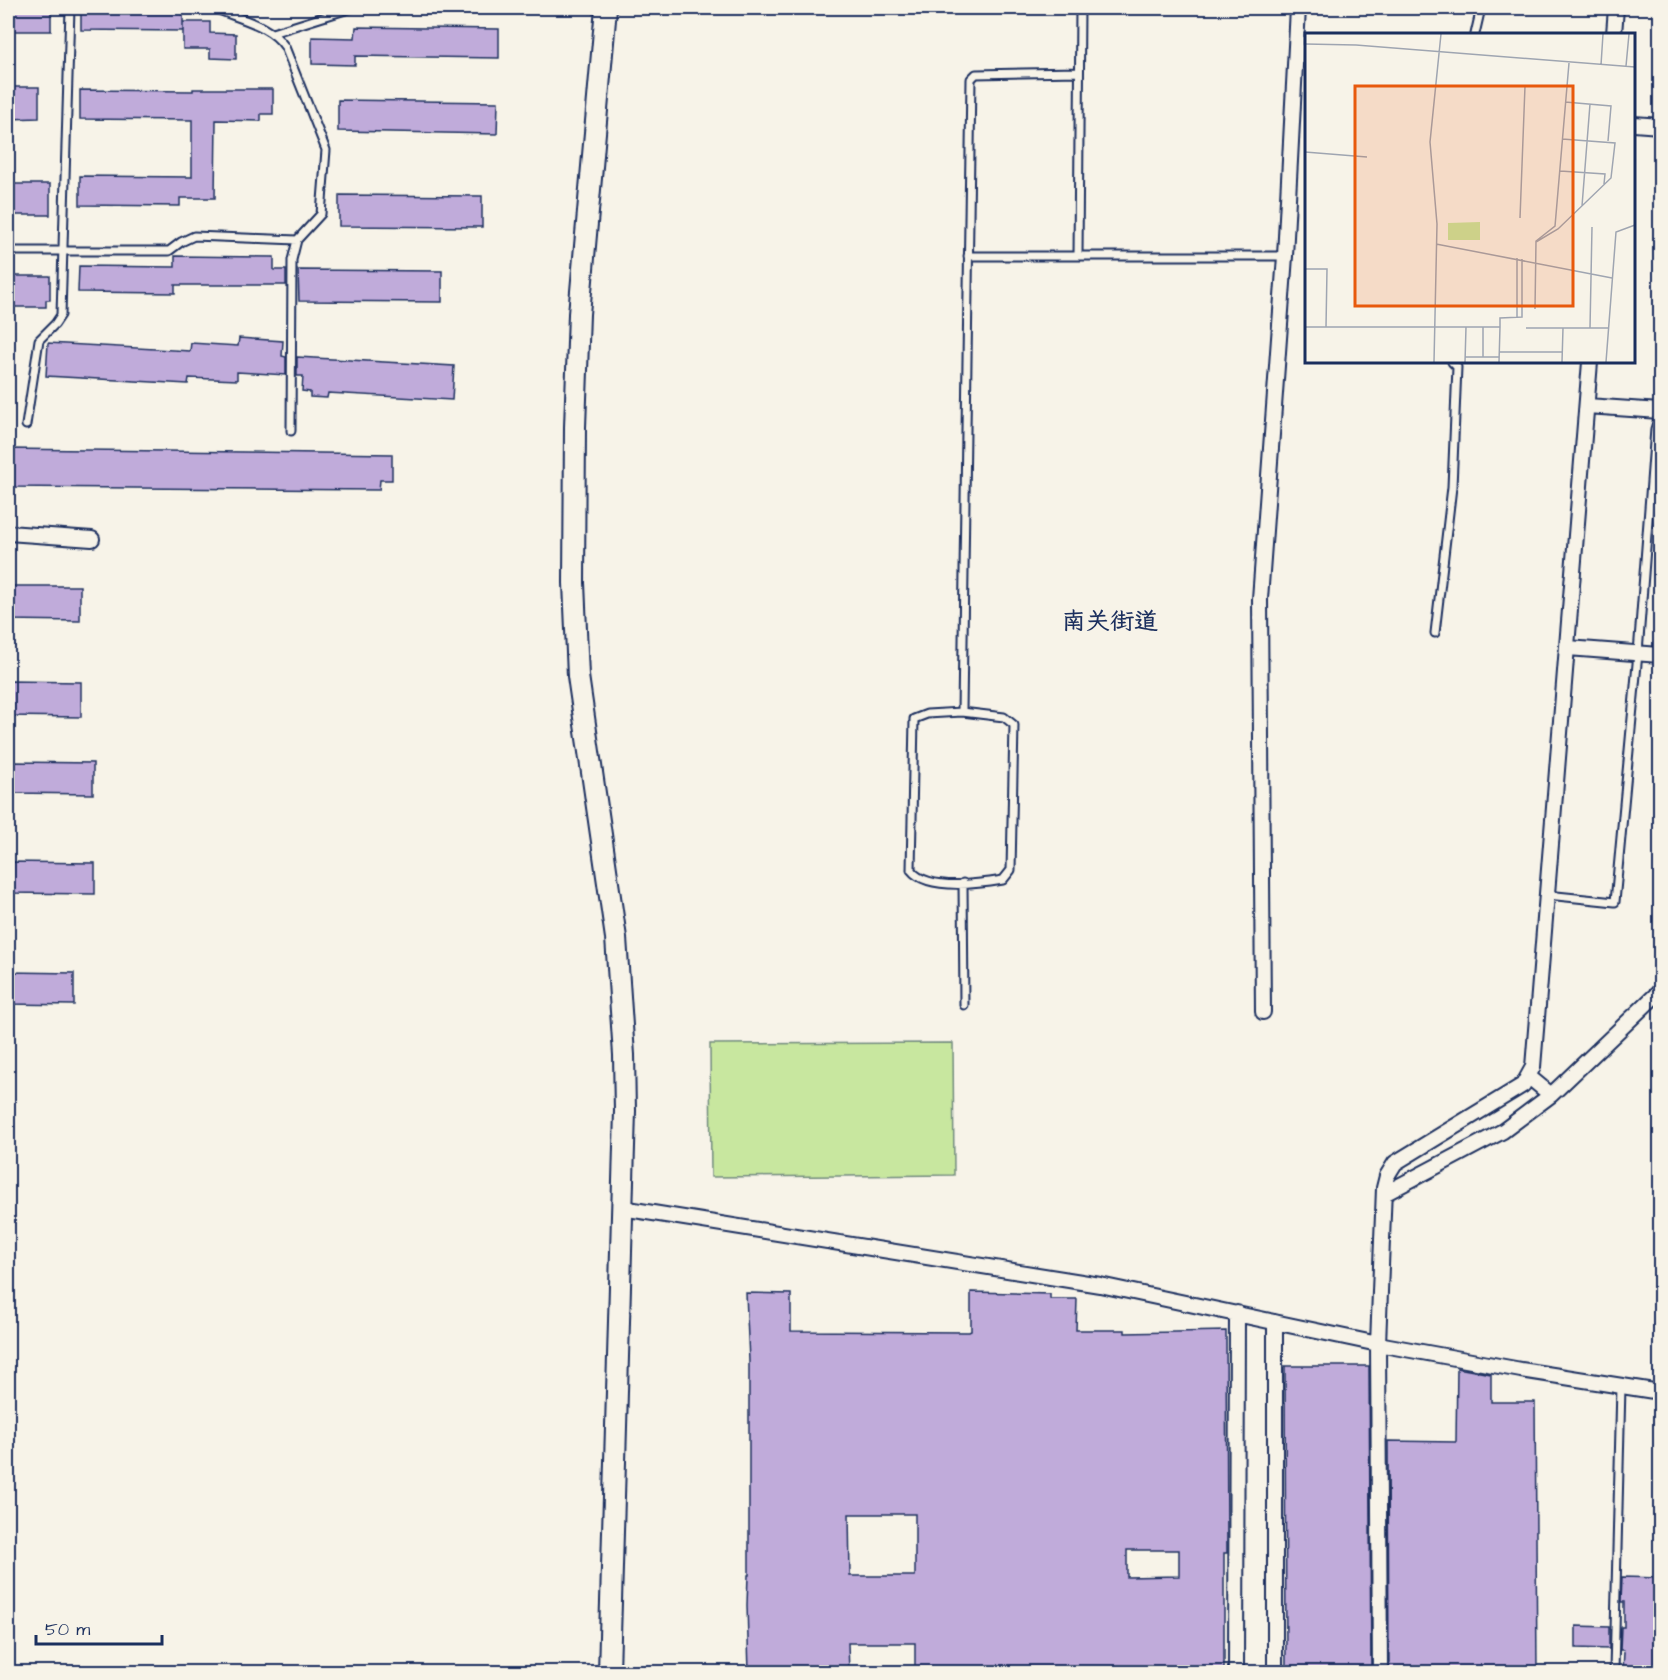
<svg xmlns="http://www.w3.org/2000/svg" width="1668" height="1680" viewBox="0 0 1668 1680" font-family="'Architects Daughter','LXGW WenKai TC',sans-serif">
<rect width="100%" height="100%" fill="#f7f3e8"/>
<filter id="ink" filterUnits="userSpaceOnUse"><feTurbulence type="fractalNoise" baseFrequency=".0167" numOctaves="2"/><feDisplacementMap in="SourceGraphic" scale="12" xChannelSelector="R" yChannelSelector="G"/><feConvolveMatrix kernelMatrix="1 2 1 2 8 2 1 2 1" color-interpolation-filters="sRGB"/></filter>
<g filter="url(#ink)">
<!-- pitch -->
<path fill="#c8e79f" stroke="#728b7e" stroke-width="1.5" d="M953,1043L954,1175L711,1177L710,1044Z"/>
<!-- building -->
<path fill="#c0abda" stroke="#1b2f5e" stroke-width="1.5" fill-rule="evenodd" d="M8,8H51V31H8Z
M81,9L183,10V31L81,30Z
M183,22H210V33L236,34V59L210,58V49H183Z
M356,27L499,29V58L355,56V65L312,64V37L355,38Z
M8,87H39V118L8,119Z
M193,89H273V114H261V121L216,120L215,198H180V206L80,205V176L192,177V120L80,119V90L193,91Z
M338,100L498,102L497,134L338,131Z
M8,184H50V215H8Z
M339,195L482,196V227L339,226Z
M175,256L274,257V270H286V285H175V293L78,292L79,266L175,267Z
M298,270L442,271V302L299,301Z
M8,276H50V300H46V307H11V300H8Z
M239,338L283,341L282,356L286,357V375L237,372V380L189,378L188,384L46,376L48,343L190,351L191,343L238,346Z
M297,357L454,366L452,400L328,393L327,398L310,397V392L302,391L303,376H297Z
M8,449L392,454V480H380L379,490L8,487Z
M8,586H80V621L8,620Z
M8,681L81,682V717L8,716Z
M12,762L93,763V794L12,793Z
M8,862L95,863V894L8,893Z
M8,972L74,973V1005L8,1004Z
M971,1292L1050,1294V1299H1077L1076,1330H1125V1333L1226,1331L1227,1553H1224V1672H915V1643H848L849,1672H749L747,1605L748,1575H749V1361L746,1293L791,1294V1331L969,1332L971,1331ZM849,1514H915V1576H850ZM1127,1550H1179V1576L1127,1577Z
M1285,1366H1369L1371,1672H1286Z
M1457,1368L1491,1374V1402H1535L1537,1672H1389L1388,1441L1456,1442Z
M1622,1577L1660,1578V1672H1623L1624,1652L1623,1650H1620L1621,1627H1624V1602H1621Z
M1576,1626L1609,1627V1649L1576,1648Z"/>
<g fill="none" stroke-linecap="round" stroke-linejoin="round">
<!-- lane casing -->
<g stroke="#1b2f5e" stroke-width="11">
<path id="lane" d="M214,8C238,19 270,24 285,47L326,150L321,214L297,240L292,260L291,431
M272,33L352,8
M1475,34L1481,8
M8,251H169L181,242L194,236L297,240
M968,256H1285
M1078,256L1080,8
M26,425L39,340L55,324L61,315L70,8
M1435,633L1452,487L1457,367L1452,362
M962,712L971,79L976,74L1078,72
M962,712L1004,717L1014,725L1011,870L1003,880C979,884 927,891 911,870L914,719L927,714Z
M963,883L964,1005
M1547,895L1615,902L1638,653L1655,429L1660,413
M1614,1672L1621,1386"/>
</g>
<!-- street casing -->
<g stroke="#1b2f5e" stroke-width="18">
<path id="street" d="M1614,34L1616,8
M1634,124L1660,126
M1587,406L1660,411
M8,533L92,539
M1568,648L1660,655
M1263,1012L1260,599L1285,256L1298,8
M1528,1076L1551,1095
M1384,1194L1503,1131L1551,1095L1660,991
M622,1208L1100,1285L1378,1344L1521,1370L1660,1392
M1236,1672L1237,1313
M1275,1672V1322
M1380,1672L1378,1344L1384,1188L1387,1176L1395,1163L1523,1085L1533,1067L1590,362"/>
</g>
<!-- secondary casing -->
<g stroke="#1b2f5e" stroke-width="24">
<path id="secondary" d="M606,8L579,314L575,427L574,583L578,676L616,938L624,1055L625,1111L609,1672"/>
</g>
<!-- lane -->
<use href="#lane" stroke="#f7f3e8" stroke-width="7"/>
<!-- street -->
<use href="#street" stroke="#f7f3e8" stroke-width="14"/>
<!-- secondary -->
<use href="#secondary" stroke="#f7f3e8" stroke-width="20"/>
</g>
</g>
<g text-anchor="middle" stroke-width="4.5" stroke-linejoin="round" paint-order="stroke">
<!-- district labels -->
<g font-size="24" font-weight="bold" fill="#1b2f5e" stroke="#f7f3e8">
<text x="1110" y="629">南关街道</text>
</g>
</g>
<!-- overview -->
<g transform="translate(1305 33)">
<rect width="330" height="330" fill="#f7f3e8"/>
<path d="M175,189V207H143V190Z" fill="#c8e79f"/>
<path fill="none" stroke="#9fa5b1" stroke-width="1.5" d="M0,11L51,12L330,34M296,32L298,1M321,33L324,1M260,69L306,73L303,108M0,119L62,124M255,138L300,141L299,151M277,173L285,71M215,185L220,53M231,209L253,196L306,145L310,110L257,106M131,211L307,245M0,236H22L21,294M230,276L231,208L250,193L264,30M212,285V225M0,294H195V285L217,284V226M221,295H303M285,295L287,194M194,319H258M160,324H194M178,324V294M129,329L132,191L125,109L136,1M160,329L161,294M194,329L195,294M257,329L258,295M301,329L311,199L330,192"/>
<path fill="#e8590c" fill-opacity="0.15" stroke="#e8590c" stroke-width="3" d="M50,53H268V273H50Z"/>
<rect width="330" height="330" fill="none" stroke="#1b2f5e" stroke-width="3"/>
</g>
<!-- margin -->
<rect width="1668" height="1680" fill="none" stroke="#f7f3e8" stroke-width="30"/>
<rect x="15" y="15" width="1638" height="1650" fill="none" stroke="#1b2f5e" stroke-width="2" filter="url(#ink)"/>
<!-- scale -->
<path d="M36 1635v9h126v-9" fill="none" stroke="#1b2f5e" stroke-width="3"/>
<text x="45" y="1635" font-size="18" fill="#1b2f5e" stroke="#f7f3e8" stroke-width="4.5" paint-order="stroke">50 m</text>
</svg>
